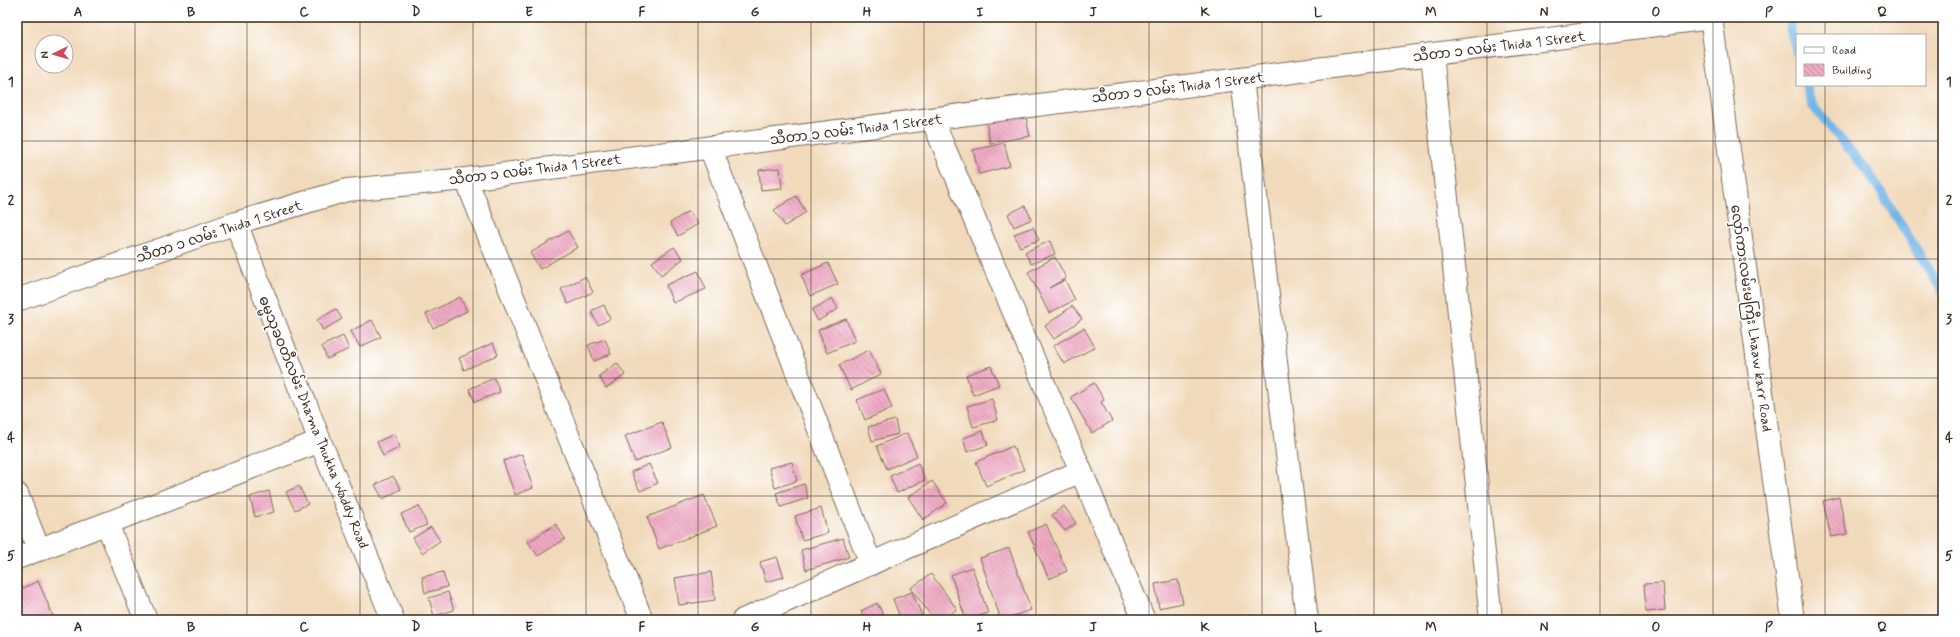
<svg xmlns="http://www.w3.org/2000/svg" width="1960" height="637" viewBox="0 0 1960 637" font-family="Mynerve,'Noto Sans Myanmar',sans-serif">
<defs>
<pattern id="building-back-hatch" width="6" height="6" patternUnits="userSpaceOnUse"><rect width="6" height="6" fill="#efa9c3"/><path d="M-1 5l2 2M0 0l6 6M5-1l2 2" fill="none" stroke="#c38a9e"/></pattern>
</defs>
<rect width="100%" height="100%" fill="#fff"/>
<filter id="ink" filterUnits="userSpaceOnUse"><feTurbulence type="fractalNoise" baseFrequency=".025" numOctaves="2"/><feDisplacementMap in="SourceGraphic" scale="8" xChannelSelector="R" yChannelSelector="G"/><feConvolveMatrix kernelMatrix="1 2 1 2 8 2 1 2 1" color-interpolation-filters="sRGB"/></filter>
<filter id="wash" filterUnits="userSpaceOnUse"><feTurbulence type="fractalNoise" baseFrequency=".012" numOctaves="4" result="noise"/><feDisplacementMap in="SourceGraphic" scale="16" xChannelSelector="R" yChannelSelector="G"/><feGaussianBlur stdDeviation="0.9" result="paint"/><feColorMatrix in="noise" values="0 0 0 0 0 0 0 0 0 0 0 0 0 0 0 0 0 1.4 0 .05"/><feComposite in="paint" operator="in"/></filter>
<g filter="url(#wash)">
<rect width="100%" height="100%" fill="#f1dabb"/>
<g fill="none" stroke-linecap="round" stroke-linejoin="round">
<!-- stream -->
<path stroke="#73b5e8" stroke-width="9" d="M1791,17L1790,29L1797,53
M1806,85L1812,105L1869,173L1943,292"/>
</g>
<g id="blocks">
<!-- building -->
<path fill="url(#building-back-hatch)" d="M1025,113L1030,136L990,143L986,121Z
M1004,143L1010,166L979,174L973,150Z
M780,168L782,188L761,190L759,170Z
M796,196L806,212L785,226L774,210Z
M1025,206L1032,219L1014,227L1008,214Z
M689,211L698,224L678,236L670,223Z
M1033,227L1039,240L1020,247L1014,234Z
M568,231L578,247L540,269L530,253Z
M1050,241L1055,254L1031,264L1025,252Z
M674,247L683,259L661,275L652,262Z
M1055,257L1066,278L1049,288L1065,280L1075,300L1049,313L1028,272Z
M828,263L838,284L810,296L801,275Z
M698,271L706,289L673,303L666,285Z
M585,277L593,292L568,304L561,289Z
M460,297L467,311L433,328L426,314Z
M832,298L838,309L818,321L812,310Z
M604,305L610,319L598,325L591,311Z
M1072,306L1082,319L1054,339L1045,326Z
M336,309L342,319L323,330L317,320Z
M846,319L855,341L827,353L818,330Z
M372,320L381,337L360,347L351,331Z
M1084,328L1095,347L1064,364L1053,346Z
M343,336L349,349L327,359L322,346Z
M605,339L611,354L594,361L588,345Z
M493,343L498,355L464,370L459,358Z
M869,350L881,374L851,390L839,365Z
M617,363L625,375L606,388L599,376Z
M991,366L999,385L973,395L966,375Z
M494,378L500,392L475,402L469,389Z
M1094,383L1104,400L1101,402L1112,421L1092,433L1071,397Z
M884,389L892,408L865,420L857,400Z
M992,399L998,420L973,427L967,406Z
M895,420L898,434L872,441L868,427Z
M662,422L672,447L635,462L625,436Z
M983,431L988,445L967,452L963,438Z
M907,433L917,456L887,469L877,446Z
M394,434L400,447L383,456L377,442Z
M1013,446L1024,470L986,486L976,462Z
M522,454L533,488L515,495L503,461Z
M792,462L797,481L775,488L769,468Z
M918,463L925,480L897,493L890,476Z
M649,464L658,483L640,491L631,472Z
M393,476L401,489L383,499L375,485Z
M932,481L947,503L923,520L908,497Z
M804,484L808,498L781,507L776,493Z
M299,486L308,504L295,510L286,492Z
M269,491L274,512L255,517L250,497Z
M704,495L717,526L659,549L647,517Z
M1839,497L1847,534L1831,537L1823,501Z
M419,506L427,525L409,532L401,514Z
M1064,506L1076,523L1065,531L1052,515Z
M821,508L828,533L802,540L795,516Z
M556,524L565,539L538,556L528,542Z
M1046,524L1067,571L1049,579L1028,532Z
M431,527L440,541L422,553L413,538Z
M843,538L849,557L806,570L801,550Z
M1009,548L1031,610L1001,620L980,558Z
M777,557L784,577L766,582L760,562Z
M972,567L988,613L966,620L951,575Z
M443,572L447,587L425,593L422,577Z
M711,572L715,600L679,605L675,578Z
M931,574L957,609L942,620H934L911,588Z
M1178,580L1183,603L1159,608L1155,584Z
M38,581L55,620H17V591Z
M1663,583L1665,610L1646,612L1644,584Z
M448,592L454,610L434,616L429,598Z
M912,592L924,620H901L893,599Z
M877,603L886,620H865L861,611Z"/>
</g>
</g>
<g filter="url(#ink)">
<use href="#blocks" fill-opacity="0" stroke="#7b6855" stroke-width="1"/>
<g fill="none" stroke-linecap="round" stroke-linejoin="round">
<!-- minor casing -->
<g stroke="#7b6855" stroke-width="24">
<path id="minor" d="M1432,55L1491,620
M1242,79L1307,620
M932,119L1144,620
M710,147L871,564
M466,179L642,620
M236,223L320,441L393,620
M17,300L236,223L347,190L466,179L1711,18
M17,494L39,550
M107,524L146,620
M17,558L320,441
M743,620L1081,471"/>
</g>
<!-- tertiary casing -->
<g stroke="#7b6855" stroke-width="24">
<path id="tertiary" d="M1711,17L1793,620"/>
</g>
<!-- minor -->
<use href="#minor" stroke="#fff" stroke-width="22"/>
<!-- tertiary -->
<use href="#tertiary" stroke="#fff" stroke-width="22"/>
</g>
</g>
<!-- grid -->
<path fill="none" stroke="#3b2a1e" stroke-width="1" stroke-opacity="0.55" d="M135,17V620M247,17V620M360,17V620M473,17V620M586,17V620M698,17V620M811,17V620M924,17V620M1036,17V620M1149,17V620M1262,17V620M1374,17V620M1487,17V620M1600,17V620M1713,17V620M1825,17V35M1825,85V620M17,141H1943M17,259H1943M17,378H1943M17,496H1943"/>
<g text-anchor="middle" stroke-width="3.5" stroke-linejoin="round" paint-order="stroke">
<!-- street labels -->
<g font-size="14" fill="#3b2a1e" stroke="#fff">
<text transform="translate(1499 46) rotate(-7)" y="5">သီတာ ၁ လမ်း Thida 1 Street</text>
<text transform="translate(1178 87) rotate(-7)" y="5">သီတာ ၁ လမ်း Thida 1 Street</text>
<text transform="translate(856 129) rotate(-7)" y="5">သီတာ ၁ လမ်း Thida 1 Street</text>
<text transform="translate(535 169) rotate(-7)" y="5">သီတာ ၁ လမ်း Thida 1 Street</text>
<text transform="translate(219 231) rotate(-18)" y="5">သီတာ ၁ လမ်း Thida 1 Street</text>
<text transform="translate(1752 318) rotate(82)" y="5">လှော်ကားလမ်းမကြီး Lhaaw karr Road</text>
<text transform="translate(314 422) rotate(68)" y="5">ဓမ္မသုခဝတီလမ်း Dhama Thukha Waddy Road</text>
</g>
</g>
<!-- margin -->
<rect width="1960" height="637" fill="none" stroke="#fff" stroke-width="44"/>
<!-- legend -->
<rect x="1796" y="34" width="130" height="52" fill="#ffffff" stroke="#b1aaa5"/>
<rect x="1804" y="47" width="20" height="6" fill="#ffffff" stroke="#b1aaa5"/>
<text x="1832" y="54" font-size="12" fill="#3b2a1e">Road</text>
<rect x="1804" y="64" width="20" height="12" fill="url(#building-back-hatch)" stroke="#b1aaa5"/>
<text x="1832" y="74" font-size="12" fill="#3b2a1e">Building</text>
<!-- north arrow -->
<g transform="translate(54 54) rotate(265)"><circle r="19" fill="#ffffff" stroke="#b1aaa5"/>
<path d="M0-3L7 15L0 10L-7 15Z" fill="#d1495b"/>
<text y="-6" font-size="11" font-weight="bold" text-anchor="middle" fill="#3b2a1e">N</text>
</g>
<rect x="22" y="22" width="1916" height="593" fill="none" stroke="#3b2a1e" stroke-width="1.5"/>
<g font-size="13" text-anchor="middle" font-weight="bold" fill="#3b2a1e">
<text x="78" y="16">A</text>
<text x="191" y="16">B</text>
<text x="304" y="16">C</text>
<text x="416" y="16">D</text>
<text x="529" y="16">E</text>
<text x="642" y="16">F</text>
<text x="755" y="16">G</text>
<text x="867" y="16">H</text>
<text x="980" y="16">I</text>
<text x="1093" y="16">J</text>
<text x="1205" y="16">K</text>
<text x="1318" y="16">L</text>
<text x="1431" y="16">M</text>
<text x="1544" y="16">N</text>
<text x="1656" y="16">O</text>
<text x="1769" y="16">P</text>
<text x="1882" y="16">Q</text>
<text x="11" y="86">1</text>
<text x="1949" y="86">1</text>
<text x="11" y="204">2</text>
<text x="1949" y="204">2</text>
<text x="11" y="323">3</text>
<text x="1949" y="323">3</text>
<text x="11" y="442">4</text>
<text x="1949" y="442">4</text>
<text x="11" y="560">5</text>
<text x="1949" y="560">5</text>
<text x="78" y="631">A</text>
<text x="191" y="631">B</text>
<text x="304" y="631">C</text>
<text x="416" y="631">D</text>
<text x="529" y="631">E</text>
<text x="642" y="631">F</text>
<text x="755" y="631">G</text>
<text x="867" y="631">H</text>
<text x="980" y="631">I</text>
<text x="1093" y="631">J</text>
<text x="1205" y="631">K</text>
<text x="1318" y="631">L</text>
<text x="1431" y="631">M</text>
<text x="1544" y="631">N</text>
<text x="1656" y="631">O</text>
<text x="1769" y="631">P</text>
<text x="1882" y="631">Q</text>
</g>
</svg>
